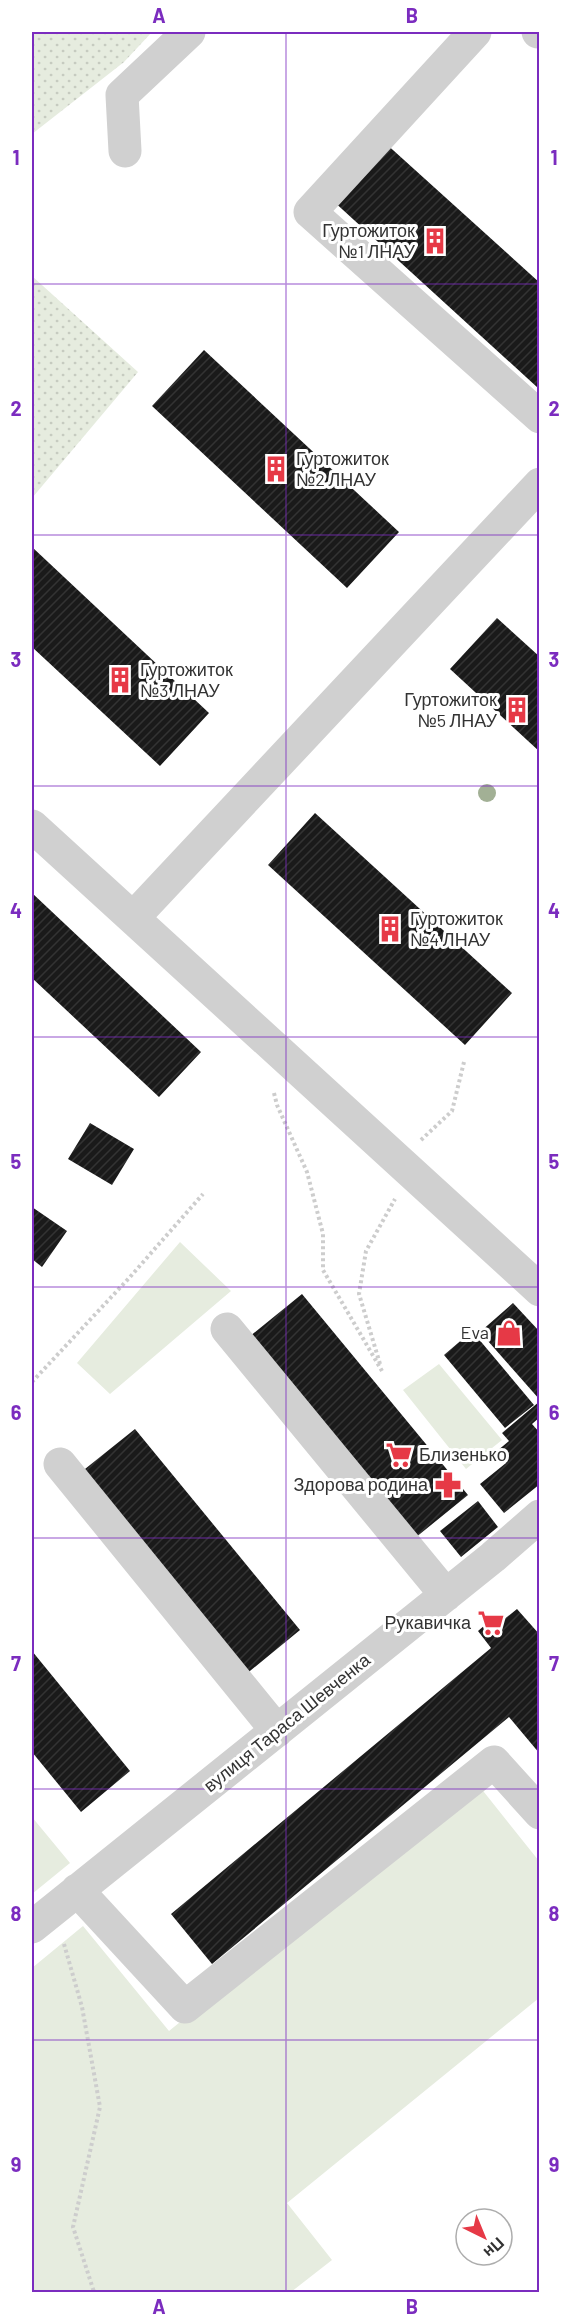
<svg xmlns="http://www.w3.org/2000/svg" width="571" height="2324" viewBox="0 0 571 2324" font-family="Barlow,sans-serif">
<defs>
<pattern id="grass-dots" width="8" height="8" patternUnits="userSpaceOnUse" patternTransform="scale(1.5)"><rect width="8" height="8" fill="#e6ecdf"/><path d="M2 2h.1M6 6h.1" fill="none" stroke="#c6cbc0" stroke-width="1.8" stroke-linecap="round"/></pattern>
<pattern id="building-hatch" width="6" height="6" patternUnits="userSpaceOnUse" patternTransform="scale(1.5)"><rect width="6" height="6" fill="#1a1a1a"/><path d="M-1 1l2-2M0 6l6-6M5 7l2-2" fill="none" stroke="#333"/></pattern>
</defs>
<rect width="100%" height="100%" fill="#fff"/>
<!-- grass -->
<path fill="url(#grass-dots)" d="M32,32H152L124,62L32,134Z
M32,276L138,372L32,498Z"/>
<!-- park -->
<path fill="#e6ecdf" d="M180,1242L231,1291L110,1394L77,1363Z
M439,1364L502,1440L466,1469L403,1390Z
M476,1782L539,1861V1998L287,2203L332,2260L291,2292H32V1968L83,1926L169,2031Z
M32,1817L70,1863L32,1894Z"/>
<!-- building -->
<path fill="url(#building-hatch)" d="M383,141L540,283V386L538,388L331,199Z
M204,350L399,532L347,588L152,406Z
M32,547L209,713L160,766L32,647Z
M497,618L540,657V752L450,669Z
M315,813L512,993L465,1045L268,865Z
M32,893L201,1052L159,1097L32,978Z
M90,1123L134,1149L112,1185L68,1159Z
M32,1207L67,1231L42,1267L32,1259Z
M302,1294L468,1495L415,1538L249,1337Z
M513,1303L540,1332V1400L480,1332Z
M472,1331L534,1405L505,1428L444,1355Z
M540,1401V1417L532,1424L540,1433V1484L504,1513L480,1484L506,1463L497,1451L509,1441L502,1433Z
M135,1429L300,1630L245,1675L80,1473Z
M478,1501L498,1527L461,1557L440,1531Z
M517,1609L540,1635V1754L509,1717L212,1964L171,1914L491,1648L478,1631L492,1619L497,1625Z
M32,1651L130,1771L81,1812L32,1752Z"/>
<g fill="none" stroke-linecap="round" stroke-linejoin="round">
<!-- path -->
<path stroke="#cdcdcd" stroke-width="4" stroke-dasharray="3 3" stroke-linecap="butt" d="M274,1093L277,1105L307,1172L323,1234V1270L382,1371
M421,1140L452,1111L464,1062
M380,1364L359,1294L366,1251L395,1199
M32,1382L130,1277L203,1194
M64,1944L82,2007L100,2107L73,2227L94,2292"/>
<!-- minor -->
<path stroke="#d0d0d0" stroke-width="33" d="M475,32L310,212L540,417
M538,32H540
M125,151L122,95L189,32
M32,826L540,1290
M133,918L540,484
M227,1329L446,1595
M60,1464L277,1731
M77,1890L185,2007L494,1762L540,1813
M32,1927L493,1557L540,1516"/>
</g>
<!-- trees -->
<circle fill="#a2b095" cx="487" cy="793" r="9"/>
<!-- grid -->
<path fill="none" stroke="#7b2cbf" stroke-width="1.5" stroke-opacity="0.55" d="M286,32V2292M32,284H540M32,535H540M32,786H540M32,1037H540M32,1287H540M32,1538H540M32,1789H540M32,2040H540"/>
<!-- icons -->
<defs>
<g id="building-bare" transform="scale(2.07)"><path d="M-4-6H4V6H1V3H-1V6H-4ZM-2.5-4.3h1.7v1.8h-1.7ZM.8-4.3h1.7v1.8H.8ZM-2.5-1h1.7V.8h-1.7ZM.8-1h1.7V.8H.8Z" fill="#e63946" stroke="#fff" stroke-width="2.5" paint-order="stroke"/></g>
<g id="shop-bare" transform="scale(2.07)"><path d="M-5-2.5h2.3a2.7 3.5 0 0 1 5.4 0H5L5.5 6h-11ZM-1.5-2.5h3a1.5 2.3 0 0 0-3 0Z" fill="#e63946" stroke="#fff" stroke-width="2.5" paint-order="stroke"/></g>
<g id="supermarket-bare" transform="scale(2.07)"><path d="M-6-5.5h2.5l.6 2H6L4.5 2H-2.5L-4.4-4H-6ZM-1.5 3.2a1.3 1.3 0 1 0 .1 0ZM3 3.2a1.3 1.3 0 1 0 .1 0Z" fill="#e63946" stroke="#fff" stroke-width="2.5" paint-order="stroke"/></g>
<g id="pharmacy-bare" transform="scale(2.07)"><path d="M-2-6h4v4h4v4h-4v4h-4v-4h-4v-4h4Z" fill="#e63946" stroke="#fff" stroke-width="2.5" paint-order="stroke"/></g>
</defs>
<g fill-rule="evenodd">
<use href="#building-bare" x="435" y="241"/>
<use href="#building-bare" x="276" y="469"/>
<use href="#building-bare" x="120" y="680"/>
<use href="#building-bare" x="517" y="710"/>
<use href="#building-bare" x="390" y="929"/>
<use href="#shop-bare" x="509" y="1333"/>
<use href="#supermarket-bare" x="399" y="1455"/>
<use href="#pharmacy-bare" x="448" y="1485"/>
<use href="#supermarket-bare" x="491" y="1623"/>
</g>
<g text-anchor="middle" stroke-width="6" stroke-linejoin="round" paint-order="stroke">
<!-- poi labels -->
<g font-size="18" fill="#333" stroke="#fff" text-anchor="end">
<text x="415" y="237">Гуртожиток<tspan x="415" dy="21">№1 ЛНАУ</tspan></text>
<text x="296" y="465" text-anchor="start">Гуртожиток<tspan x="296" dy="21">№2 ЛНАУ</tspan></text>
<text x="140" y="676" text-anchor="start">Гуртожиток<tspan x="140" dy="21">№3 ЛНАУ</tspan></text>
<text x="497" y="706">Гуртожиток<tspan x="497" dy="21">№5 ЛНАУ</tspan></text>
<text x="410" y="925" text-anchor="start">Гуртожиток<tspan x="410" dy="21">№4 ЛНАУ</tspan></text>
<text x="489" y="1339">Eva</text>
<text x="419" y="1461" text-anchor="start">Близенько</text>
<text x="428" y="1491">Здорова родина</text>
<text x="471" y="1629">Рукавичка</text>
</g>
<!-- street labels -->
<g font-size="18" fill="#333" stroke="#fff">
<text transform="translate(287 1723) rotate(-39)" y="6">вулиця Тараса Шевченка</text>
</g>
</g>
<!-- border -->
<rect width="571" height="2324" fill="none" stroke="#ffffff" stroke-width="66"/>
<!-- north arrow -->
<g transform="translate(484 2237) rotate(137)"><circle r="28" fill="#ffffff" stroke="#adadad" stroke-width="1.5"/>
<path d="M0-4.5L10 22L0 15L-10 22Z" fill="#e63946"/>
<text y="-9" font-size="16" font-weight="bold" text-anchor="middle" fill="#333333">Пн</text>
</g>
<rect x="33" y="33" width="505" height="2258" fill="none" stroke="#7b2cbf" stroke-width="2"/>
<g font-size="20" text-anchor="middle" font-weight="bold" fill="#7b2cbf">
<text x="159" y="23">A</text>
<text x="412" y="23">B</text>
<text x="16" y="165">1</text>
<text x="554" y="165">1</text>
<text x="16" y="416">2</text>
<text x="554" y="416">2</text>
<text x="16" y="667">3</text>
<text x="554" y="667">3</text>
<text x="16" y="918">4</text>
<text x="554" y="918">4</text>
<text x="16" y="1169">5</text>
<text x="554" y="1169">5</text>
<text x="16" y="1420">6</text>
<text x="554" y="1420">6</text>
<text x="16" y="1671">7</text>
<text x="554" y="1671">7</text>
<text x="16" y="1921">8</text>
<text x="554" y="1921">8</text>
<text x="16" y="2172">9</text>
<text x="554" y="2172">9</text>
<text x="159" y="2314">A</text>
<text x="412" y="2314">B</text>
</g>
</svg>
